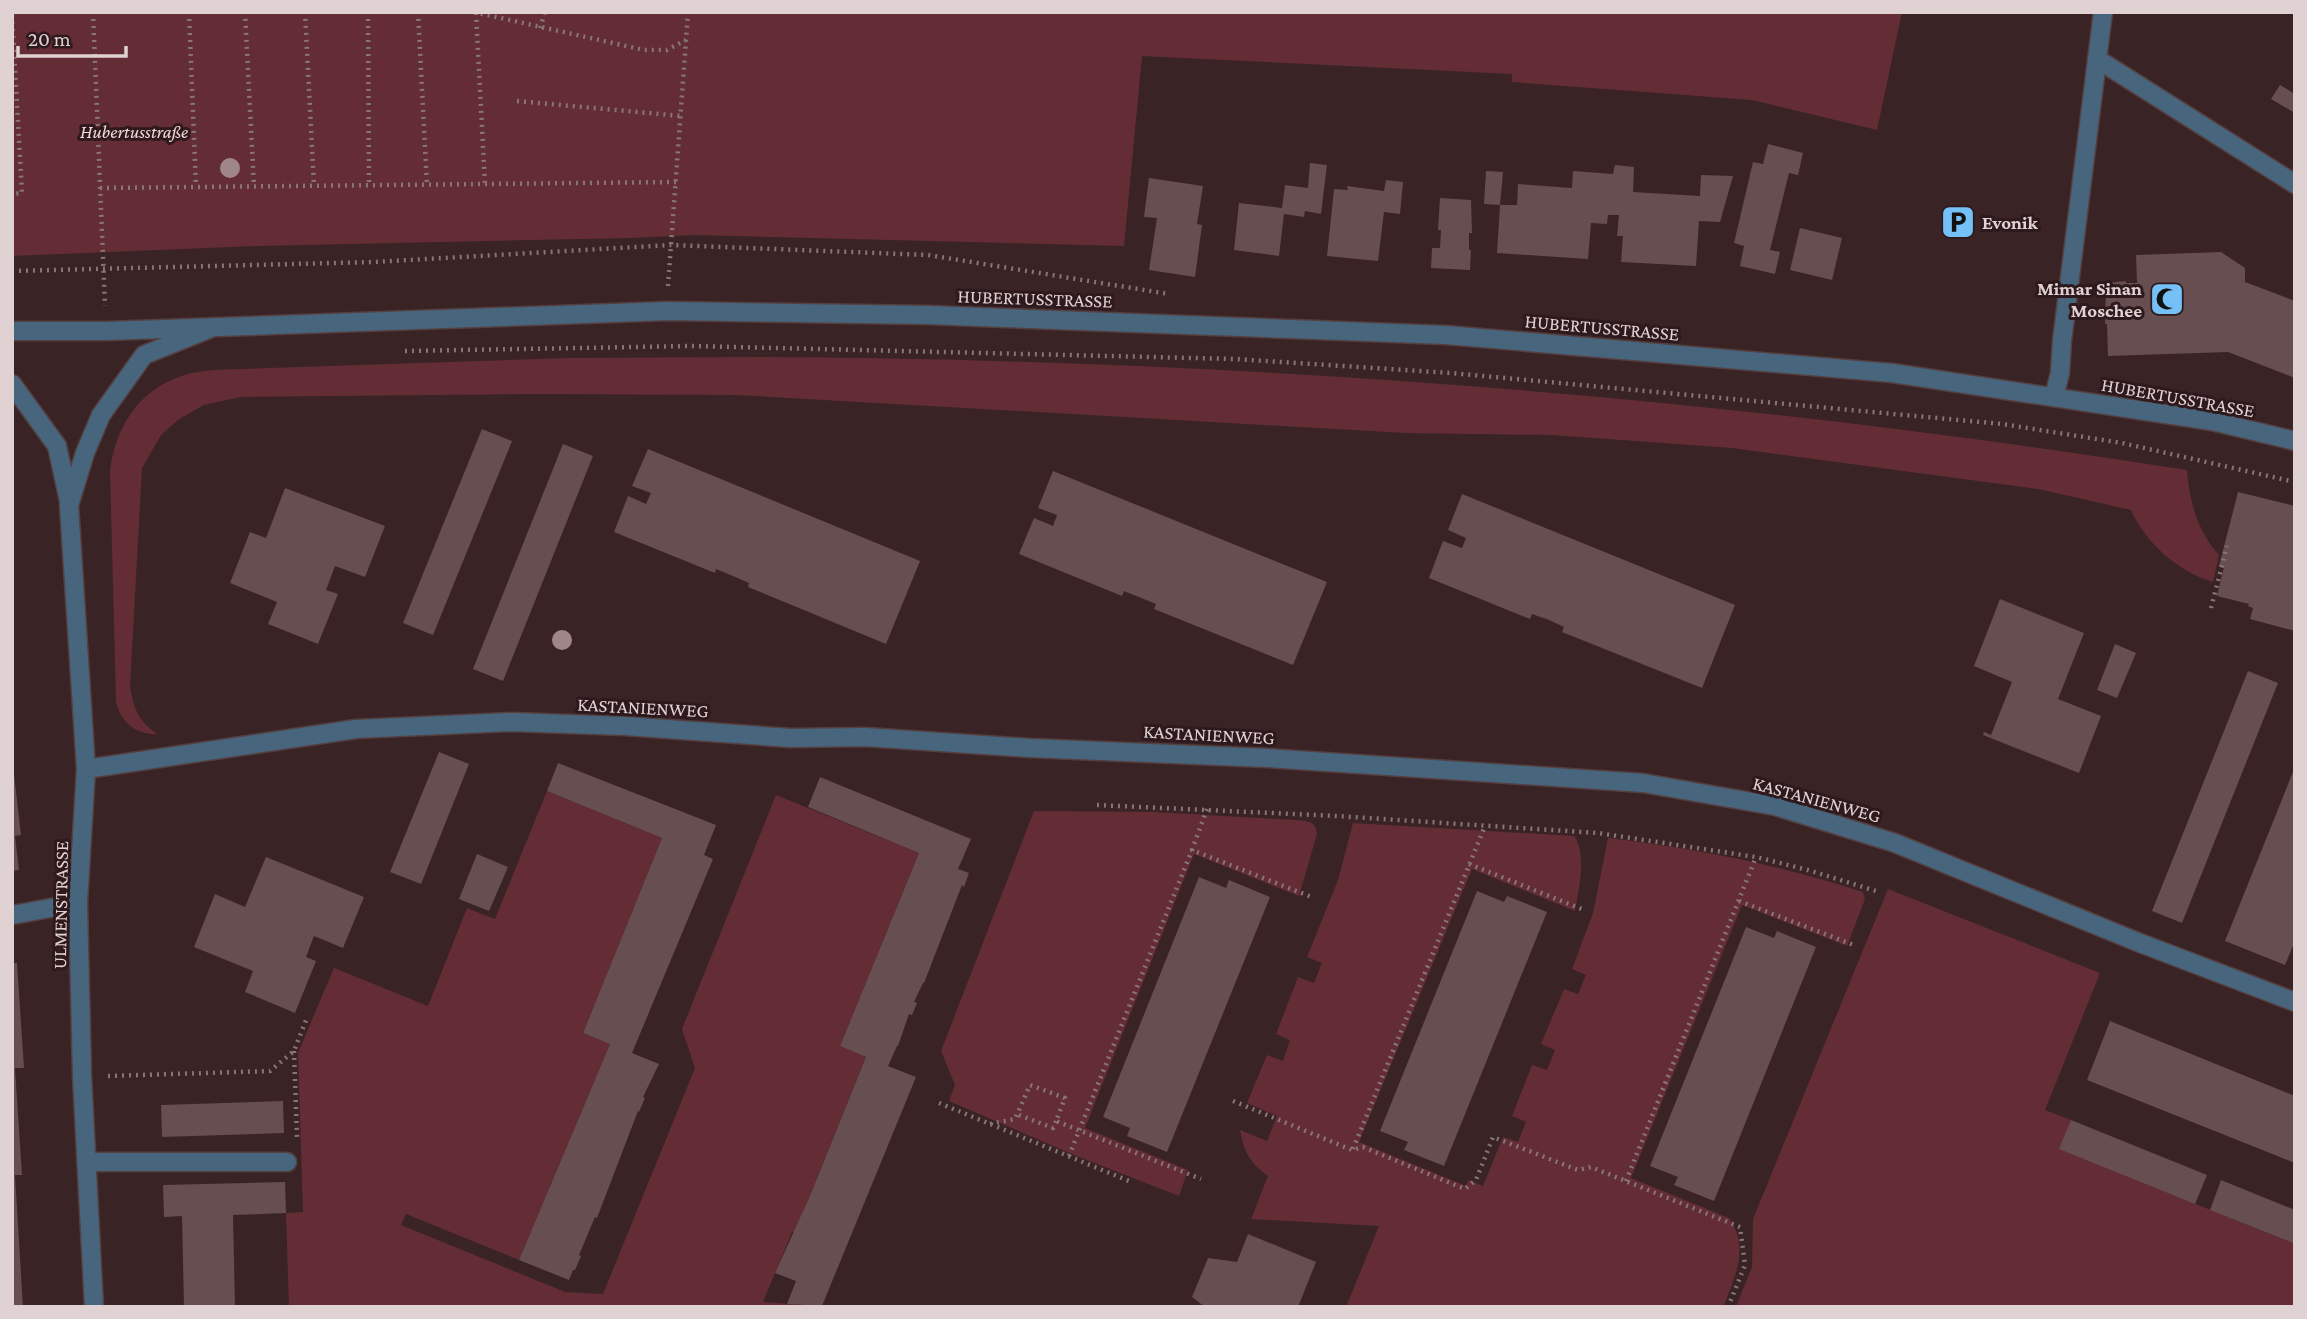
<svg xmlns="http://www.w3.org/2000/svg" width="2307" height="1319" viewBox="0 0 2307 1319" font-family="'Crimson Pro',serif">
<rect width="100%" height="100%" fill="#392325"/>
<!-- green -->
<path fill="#642d36" d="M12,12H1902L1877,130L1752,100L1512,82V74L1142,56L1124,246L694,235L630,238L258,246L12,256Z
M750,357C1231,359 1712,395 2187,470C2189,501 2198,532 2219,555L2213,582C2178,571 2146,544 2131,510L2038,489L1784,455L1732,448L1552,435L1406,433L737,395L535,394L241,397L204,405L179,419L161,435L142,468L130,686C133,707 139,723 158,734C136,735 120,722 116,701L110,470C118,412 154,374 213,370L569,358Z
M547,791L662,838L583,1033L610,1044L519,1260L406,1214L401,1225L565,1292L603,1294L695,1068L682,1029L776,795L919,853L840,1046L866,1057L795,1232H792L763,1302L830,1307H289L286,1213L303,1212L298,1053L334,968L428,1006L467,908L495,919Z
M1034,811L1154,812L1296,820C1307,821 1316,821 1317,834L1299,896L1194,854L1085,1128L1188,1170L1179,1196L1074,1155L949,1101L955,1085L941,1051Z
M1353,823L1574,836C1587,852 1579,890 1575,911L1472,869L1359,1142L1466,1186L1468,1180L1483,1186L1503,1137L1518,1142L1526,1122L1512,1116L1532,1065L1547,1070L1555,1050L1541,1044L1564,989L1578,994L1586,975L1572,969L1593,913L1608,838C1699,849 1776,864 1863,892L1865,899L1847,946L1742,905L1631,1178L1729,1218C1750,1247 1735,1278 1723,1307H1346L1379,1226L1251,1219L1268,1176C1250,1163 1244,1152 1240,1130L1267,1141L1277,1116L1247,1103L1267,1055L1283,1061L1290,1040L1276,1034L1298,977L1314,983L1322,963L1307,957L1338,880Z
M1888,889L2100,973L2045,1110L2071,1120L2060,1149L2295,1244V1307H1736L1752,1267L1753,1219Z"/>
<!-- building -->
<path fill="#674e50" d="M2280,85L2295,94V113L2271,99Z
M1768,144L1803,153L1798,175L1789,173L1770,250L1780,252L1775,274L1740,266L1744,246L1734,243L1753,162L1763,164Z
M1310,163L1327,165L1321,214L1305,211L1304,217L1284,214L1279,256L1234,250L1239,203L1282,208L1285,185L1308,188Z
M1615,165L1634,167L1633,192L1700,196L1701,175L1733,176L1720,222L1699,221L1696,266L1621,262L1623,236H1617L1619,215H1608L1607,224L1591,223L1588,259L1497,253L1500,205H1517L1518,184L1572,188L1573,171L1613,174Z
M1486,171L1503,172L1500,205L1484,204Z
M1149,178L1203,186L1197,224L1202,225L1195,277L1149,270L1157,218L1144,217Z
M1386,180L1403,182L1400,214L1384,212L1378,261L1327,256L1334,189L1348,190L1347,186L1384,191Z
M1440,198L1471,200L1472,233H1469V250H1471L1470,270L1431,268L1432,248H1440L1441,230H1438Z
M1800,228L1842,238L1832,280L1790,270Z
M2221,252L2245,268V282L2295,301V378L2228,352L2108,356L2107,324H2105L2106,283L2126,281V283H2137L2136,255Z
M482,429L512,441L433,635L403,623Z
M563,444L593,456L503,681L473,669Z
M648,449L920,561L886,644L748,587L749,583L733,576L716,569L715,573L614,532L628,496L646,504L651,493L632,486Z
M1053,471L1327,582L1293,665L1154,609L1156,604L1124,591L1122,596L1019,554L1034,518L1053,526L1057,515L1038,508Z
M285,488L385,526L365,577L335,566L326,590L338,594L318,644L268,624L277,602L230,583L250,532L266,538Z
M2238,492L2295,506V631L2250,619L2253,608L2248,606L2249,604L2217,596L2224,567L2219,566Z
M1462,494L1735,605L1702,688L1562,632L1564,627L1549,620L1532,614L1530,619L1429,578L1443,541L1462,548L1466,538L1448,530Z
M2000,599L2084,633L2058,699L2101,716L2079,773L1983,735L1984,732L1991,735L2012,682L1974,666Z
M2115,644L2136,653L2117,698L2097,690Z
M2248,671L2278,683L2182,923L2152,911Z
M439,752L469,764L421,884L390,872Z
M558,763L716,825L704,855L713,859L632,1053L659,1064L643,1097L645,1098L639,1112L638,1111L597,1218L595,1217L579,1255L581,1256L575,1270H573L569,1280L519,1260L610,1044L583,1033L662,838L547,791Z
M2295,767V941L2285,965L2225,941Z
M12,774H14L21,835L15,836L19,870L12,871Z
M820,777L971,839L958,869L969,873L964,887L962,885L924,983H923L914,1002L917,1003L912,1015L909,1014L898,1046H897L888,1066L916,1077L822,1306L787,1304L796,1281L775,1273L809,1198L866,1057L840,1046L919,853L808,807Z
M477,854L508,867L489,911L459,899Z
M266,857L364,897L343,948L314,936L306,957L316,961L295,1013L245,992L253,971L194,947L215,894L245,907Z
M1199,877L1226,888L1229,880L1270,897L1167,1152L1127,1136L1130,1128L1103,1117Z
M1477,891L1504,902L1507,896L1547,912L1444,1166L1404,1150L1408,1142L1380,1131Z
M1746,927L1774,938L1777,931L1816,947L1714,1201L1674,1185L1678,1177L1650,1166Z
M12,963H17L24,1068H15L22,1175H15L23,1307H12Z
M2110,1021L2295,1096V1163L2087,1080Z
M283,1101L284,1133L162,1137L161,1105Z
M2071,1120L2207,1175L2195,1204L2059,1149Z
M2221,1180L2295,1210L2293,1243L2210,1210Z
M285,1182L286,1213L233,1215L235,1307H184L182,1216L164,1217L163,1185Z
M1248,1234L1316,1262L1298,1307H1205L1192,1297L1208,1258L1237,1262Z"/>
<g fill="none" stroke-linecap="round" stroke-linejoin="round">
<!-- service casing -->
<g stroke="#543f41" stroke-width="21">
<path id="service" d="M2097,59L2295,184
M2054,397L2060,373L2062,341L2103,12
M87,1162H287"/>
</g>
<!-- minor casing -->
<g stroke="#543f41" stroke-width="21">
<path id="minor" d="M12,384L57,446L69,501
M86,769L356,729L512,722L625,726L791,738L865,737L1030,748L1267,758L1643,783L1775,806L1895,843L2140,943L2295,1002
M12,915L78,903
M94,1307L82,1076L78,903L86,769L69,505L85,453L101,415L144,355L209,329"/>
</g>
<!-- tertiary casing -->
<g stroke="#543f41" stroke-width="21">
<path id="tertiary" d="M12,331H106L668,311L928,315L1446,335L1892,373L2212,421L2295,441"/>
</g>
<!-- path -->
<path stroke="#887677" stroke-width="4.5" stroke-dasharray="2 5" stroke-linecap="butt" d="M93,12L105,306
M189,12L196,187
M245,12L254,186
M305,12L314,186
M368,12L369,185
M418,12L427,185
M474,12L644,50H667L686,40L688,12
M476,13L485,184
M12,15L22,193L12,194
M540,28L545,12
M517,101L681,116
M100,188L676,182
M12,271L374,262L671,245L928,255L1169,294
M668,286L686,40
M405,351L691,346L1235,359L1451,373L2002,424L2122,443L2295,482
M2211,608L2227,546
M1097,805L1337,816L1598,833L1756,857L1808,870L1876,891
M1207,809L1192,850L1314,898
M1469,864L1584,910
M1739,901L1856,946
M294,1051L297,1137
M108,1076L270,1071L294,1051L306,1020
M1233,1101L1352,1150L1363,1147L1465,1189L1476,1180L1493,1137L1578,1170L1591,1167L1740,1227L1745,1265L1728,1307
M939,1103L1129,1181
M1019,1115L1053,1128L1056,1121
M990,1124L1015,1119L1030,1085L1065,1098L1056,1121L1201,1179
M1353,1149L1485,826
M1069,1156L1192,850
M1626,1181L1756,857"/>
<!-- service -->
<use href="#service" stroke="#47657c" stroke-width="18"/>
<!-- minor -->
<use href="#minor" stroke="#47657c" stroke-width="18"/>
<!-- tertiary -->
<use href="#tertiary" stroke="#47657c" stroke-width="18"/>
</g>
<!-- trees -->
<g fill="#9f8789">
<circle cx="230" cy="168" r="10"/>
<circle cx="562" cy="640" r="10"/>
</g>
<!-- icons -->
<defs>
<g id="parking-square" transform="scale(1.75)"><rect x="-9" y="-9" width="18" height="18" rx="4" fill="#75c0f6" stroke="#2e191c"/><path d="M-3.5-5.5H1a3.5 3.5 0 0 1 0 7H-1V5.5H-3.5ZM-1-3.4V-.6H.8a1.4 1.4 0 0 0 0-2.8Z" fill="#111"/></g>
<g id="mosque-square" transform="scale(1.75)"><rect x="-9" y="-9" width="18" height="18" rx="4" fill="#75c0f6" stroke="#2e191c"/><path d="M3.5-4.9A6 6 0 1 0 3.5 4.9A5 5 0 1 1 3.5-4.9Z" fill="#111"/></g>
</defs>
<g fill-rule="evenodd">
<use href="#parking-square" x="1958" y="222"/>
<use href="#mosque-square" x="2167" y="299"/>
</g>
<g text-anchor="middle" stroke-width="6" stroke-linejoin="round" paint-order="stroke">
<!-- park labels -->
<g font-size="19" font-style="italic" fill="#f2d8da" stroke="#2e191c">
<text x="134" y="138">Hubertusstraße</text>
</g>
<!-- poi labels -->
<g font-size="19" font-weight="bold" fill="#e0d1d2" stroke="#2e191c" text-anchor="start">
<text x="1982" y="229">Evonik</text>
<text x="2142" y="295" text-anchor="end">Mimar Sinan<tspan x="2142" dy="22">Moschee</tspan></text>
</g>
<!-- street labels -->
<g font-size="19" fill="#e0d1d2" stroke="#2e191c">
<text transform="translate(1035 298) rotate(2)" y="7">HUBERTUSSTRASSE</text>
<text transform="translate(1602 327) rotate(5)" y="7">HUBERTUSSTRASSE</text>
<text transform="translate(2178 397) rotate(10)" y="7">HUBERTUSSTRASSE</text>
<text transform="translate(643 707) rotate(3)" y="7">KASTANIENWEG</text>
<text transform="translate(1209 734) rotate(3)" y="7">KASTANIENWEG</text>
<text transform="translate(1817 799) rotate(15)" y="7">KASTANIENWEG</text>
<text transform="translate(60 905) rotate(-89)" y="7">ULMENSTRASSE</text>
</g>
</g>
<!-- border -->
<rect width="2307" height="1319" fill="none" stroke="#e0d1d2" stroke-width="28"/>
<!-- scale -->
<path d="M18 46v10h108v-10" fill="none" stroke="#e0d1d2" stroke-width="3.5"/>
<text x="28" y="46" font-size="21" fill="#e0d1d2" stroke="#2e191c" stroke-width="5" paint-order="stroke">20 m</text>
</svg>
